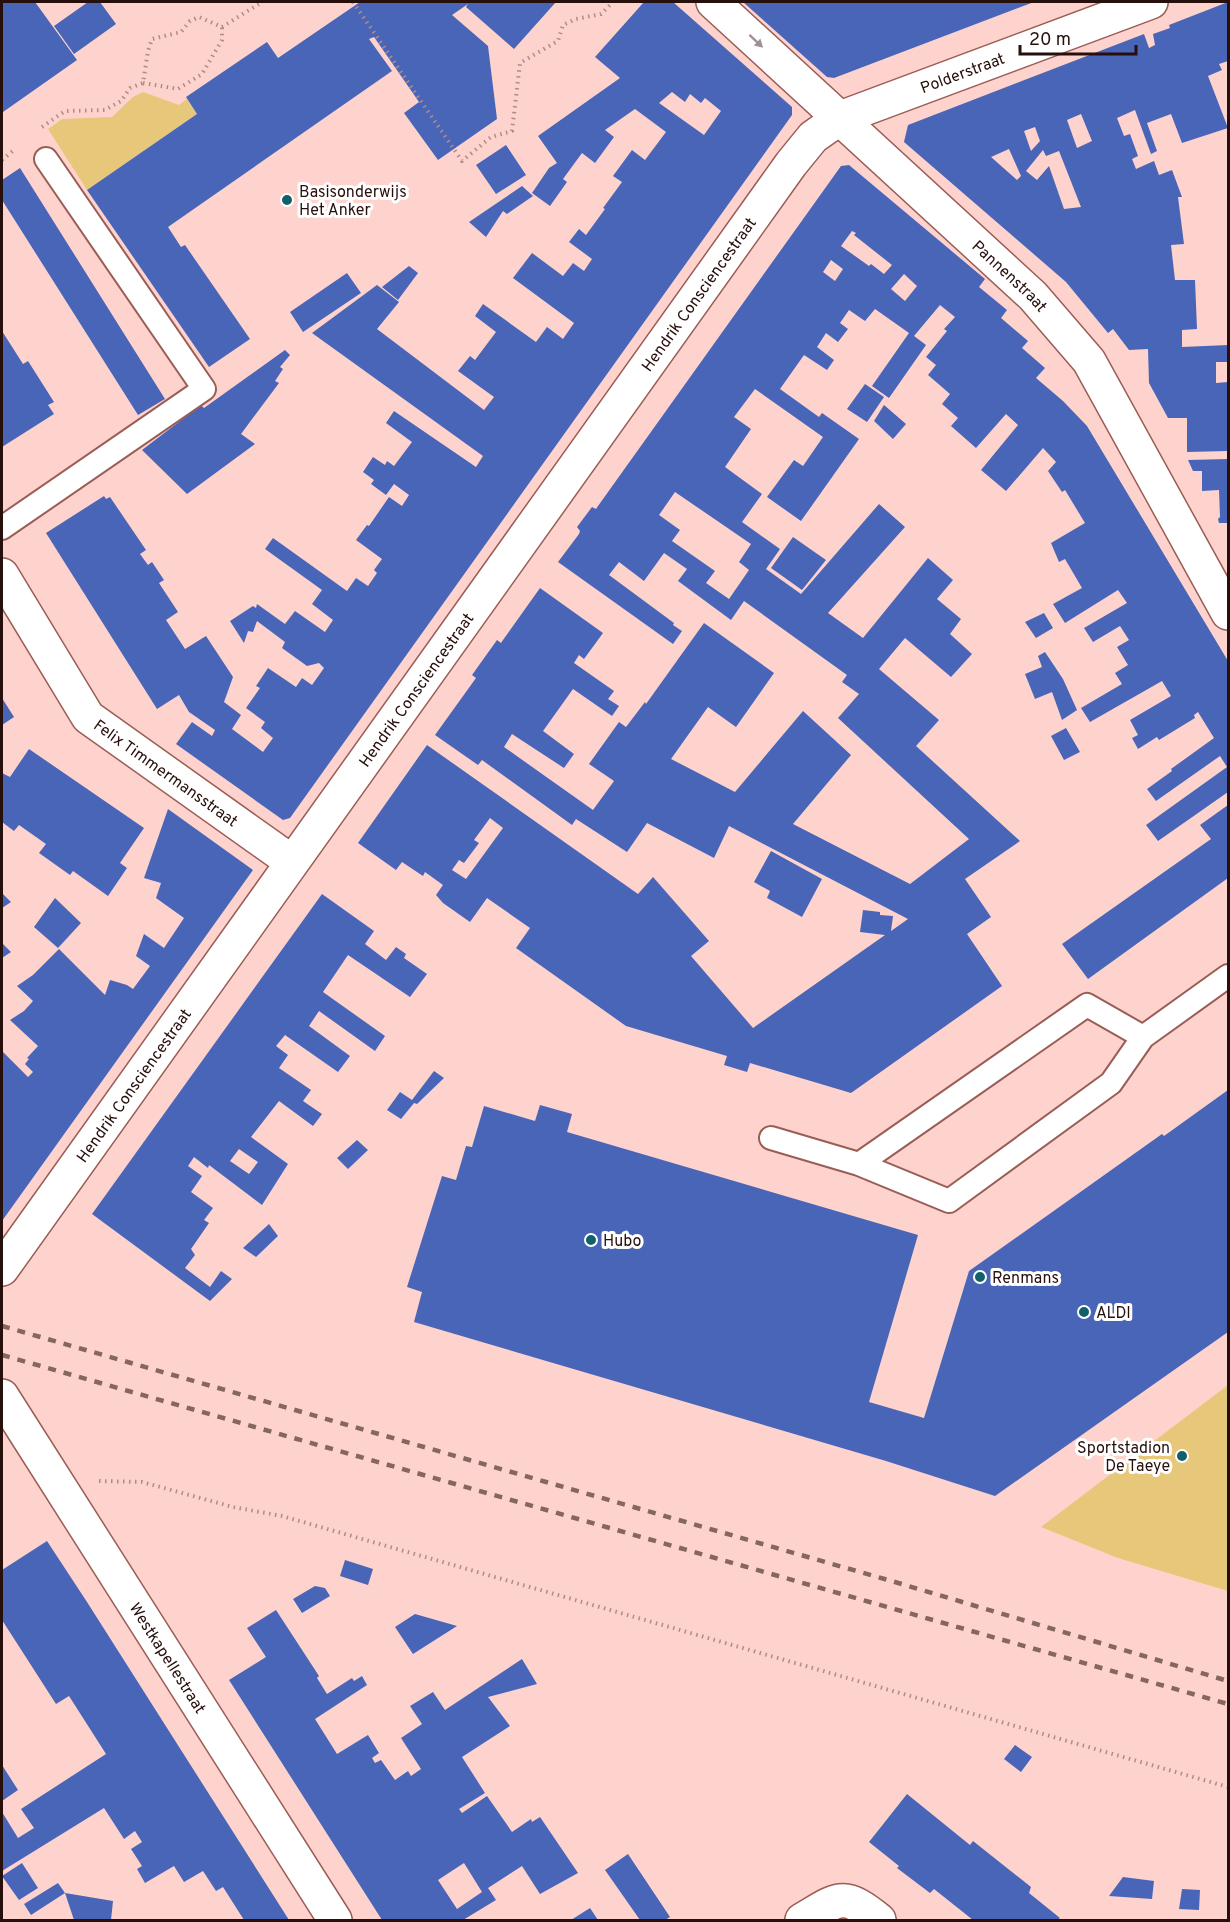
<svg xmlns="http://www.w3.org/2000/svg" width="1230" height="1922" viewBox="0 0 1230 1922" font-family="Overpass,sans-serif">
<rect width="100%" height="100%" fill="#fed3cd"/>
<!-- green -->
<path fill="#e7c77a" d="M143,92L179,105L187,99L197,114L87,190L48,129L62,119L112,117L133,97Z
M1228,1385V1591L1118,1558L1041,1527Z"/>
<!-- building -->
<path fill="#4965b8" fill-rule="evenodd" d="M2,2H35L77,60L3,112Z
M88,2H100L116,24L74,54L54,26Z
M360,2H556L514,49L466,7L468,4L452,15L488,46L497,119L438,160L404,113L419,102L374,37L369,39L392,71L168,227L181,247L185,245L250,339L209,367L87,190L197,114L186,97L267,42L278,58Z
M644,2H673L792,107V115L290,818L283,820L176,744L192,722L212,736L215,730L189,712L179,695L157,709L46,533L104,496L106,499L110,497L146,550L140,554L148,565L152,562L164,580L159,583L178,612L166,620L185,649L206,636L233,677L224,702L241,715L232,729L263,752L273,738L261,728L265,722L246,708L260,688L256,686L268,668L296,687L302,678L312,685L324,668L319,663L307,666L282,648L285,642L257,621L253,632L248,631L244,643L230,621L253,606L256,608L257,604L285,624L295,611L325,632L333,620L312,604L322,590L265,549L273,538L347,591L356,578L368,586L377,573L374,570L382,559L356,540L367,525L369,526L389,497L402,506L409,495L394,484L386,495L371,484L374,480L363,472L373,457L385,465L387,461L394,466L412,442L386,423L394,411L476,467L483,456L312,333L377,285L399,302L377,329L484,410L494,397L458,371L470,356L475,360L496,332L475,316L483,304L536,342L547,327L563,339L574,323L513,278L532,253L563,276L573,263L584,271L592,259L569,242L579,229L586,235L605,209L603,208L622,182L613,176L632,150L645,160L666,132L635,109L605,130L614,137L595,163L582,153L563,179L567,182L550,206L532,193L549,168L557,163L538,136L620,78L595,57ZM672,92L685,102L690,94L701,103L705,98L721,111L704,135L659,103Z
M743,2H1034L834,78L827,77Z
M1228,2V61L1219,64L1222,70L1208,76L1228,128L1182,143L1171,114L1147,123L1157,151L1151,154L1135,110L1117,118L1124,136L1130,134L1138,156L1132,159L1136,169L1154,161L1159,175L1172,170L1182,197H1178L1184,244L1171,245L1175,280H1195L1197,329L1182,330V347L1228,345V362H1216V383L1228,382V451L1187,452V418H1168L1149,383L1148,349L1129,350L1113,329L1108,333L1066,282L904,142L908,125L1144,34L1149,48L1155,45L1153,34L1170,28L1169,25ZM1081,114L1092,141L1077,148L1067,120ZM1035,127L1040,141L1031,151L1024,131ZM1009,149L1021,176L1017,180L991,157ZM1043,150L1046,156L1059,151L1081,207L1064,209L1049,166L1037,180L1026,171Z
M506,145L526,175L496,194L476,165Z
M849,165L985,279L979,287L1007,310L1001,318L1028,341L1022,348L1045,368L1036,378L1063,401L1087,426L1228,661V792L1158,841L1146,825L1227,767L1220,756L1156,801L1147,789L1172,771L1171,769L1214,738L1198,712L1194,715L1195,718L1159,740L1157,737L1138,749L1132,738L1138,735L1130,720L1171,696L1162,681L1090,722L1081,708L1122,684L1115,673L1128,665L1117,647L1129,640L1120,626L1093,642L1084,628L1127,603L1118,590L1065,623L1053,604L1082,588L1065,559L1059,562L1051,543L1085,523L1065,490L1062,492L1048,471L1056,462L1043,448L1006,491L981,470L1018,425L1006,414L976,448L951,426L958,418L942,404L950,394L928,375L936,365L926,357L947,331L944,329L955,317L940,305L914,336L926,345L889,398L872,386L909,333L875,309L865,321L849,310L840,323L848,329L838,342L826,333L817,347L834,360L827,370L804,355L780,389L819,417L822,413L859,439L801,521L767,497L794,460L803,466L823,437L755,389L734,417L751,429L725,467L762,494L742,522L780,549L766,569L801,594L879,504L905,527L828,613L863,638L928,558L953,580L937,599L961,619L950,634L972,654L951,677L905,638L879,669L939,720L916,746L1020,841L965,879L991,917L967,934L1002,986L851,1093L750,1063L747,1072L724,1065L727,1056L626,1026L516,948L530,928L487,898L470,922L443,903L436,895L443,885L425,872L423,876L402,862L396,870L358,843L427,745L638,894L653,877L709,941L691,956L753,1028L885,935L860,932L863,910L880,912V915L893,916L891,931L908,919L729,826L714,858L647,823L627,852L576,819L572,825L482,760L478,765L435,735L476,678L472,675L497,640L501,643L503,640L540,588L603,633L584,659L579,655L574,663L614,691L608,699L619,706L612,716L573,689L543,731L574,754L564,768L512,734L504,747L593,810L614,781L589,764L619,722L626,727L645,702L646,704L704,623L774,673L736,727L708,707L671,759L735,792L803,711L851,755L793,824L910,884L969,839L838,718L859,694L842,682L847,675L744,601L731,620L678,581L687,569L664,553L644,581L619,562L609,575L674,623L673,625L682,631L673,644L558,562L579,534L580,531L577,527L592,507L596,509L598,506L841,166ZM852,231L856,233L854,235L892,265L884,274L871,264L869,266L841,246ZM831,260L843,269L835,281L823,272ZM904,274L917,286L905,301L891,289ZM675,492L751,544L739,562L749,570L729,599L706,583L715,571L672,541L680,530L659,515ZM490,818L503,828L466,879L452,870L459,860L464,863L479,843L474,840Z
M20,168L165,399L138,415L2,200V180Z
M522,186L533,196L507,214L503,211L486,237L469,222Z
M409,266L418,273L398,300L382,287Z
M347,273L361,293L303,332L290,312Z
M2,331L23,364L28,361L54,402L48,405L54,414L2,447Z
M285,350L290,355L280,367L283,369L275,381L279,383L241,434L255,444L187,494L142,450L201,405L204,408Z
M865,384L884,397L867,422L847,409Z
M884,405L906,424L893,439L874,421Z
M1228,459V523H1219L1218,519L1220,517L1219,490L1202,491V471H1193L1188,460Z
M793,537L826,560L802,590L771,568Z
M1044,613L1053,628L1036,638L1025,622Z
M1045,652L1063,679L1077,710L1062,720L1052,692L1035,699L1025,674L1042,667L1038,656Z
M2,698L14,717L2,725Z
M1066,728L1080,752L1064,760L1051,736Z
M29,749L144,828L120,863L127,868L108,896L73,871L70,875L39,853L46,844L19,825L14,831L2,822V773L10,777Z
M1228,805V878L1088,979L1062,944L1211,839L1200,825Z
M168,809L253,870L2,1221V1051L28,1077L33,1072L25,1064L29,1059L27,1058L38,1046L10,1020L24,1011L33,1001L17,986L33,975L59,949L105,995L110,980L127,985L133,989L150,966L136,956L144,934L164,948L184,918L156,898L161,883L144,878Z
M771,851L822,879L802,917L767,898L770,891L754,882Z
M2,893L11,902L2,908Z
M322,894L374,931L365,944L386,960L396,947L406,954L404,958L427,974L410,997L348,955L323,992L385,1036L375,1051L319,1011L309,1026L350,1056L338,1072L285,1035L276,1046L288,1055L279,1068L311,1090L303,1101L322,1114L313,1126L279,1101L251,1137L288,1164L262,1205L209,1165L208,1168L194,1157L188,1166L202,1176L191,1192L213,1208L204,1220L209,1223L191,1249L195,1255L185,1268L210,1287L221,1271L232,1279L210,1301L92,1214ZM239,1149L258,1162L249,1174L230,1161Z
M55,898L81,923L58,948L34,927Z
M2,943L11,952L2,958Z
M434,1071L444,1078L417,1104L414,1103L401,1119L387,1110L400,1092L412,1100Z
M1228,1090V1332L995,1496L886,1461L414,1322L422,1292L407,1287L442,1176L456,1180L466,1146L472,1147L484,1106L535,1121L540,1105L572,1114L567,1132L918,1235L869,1402L924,1418L969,1271L1162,1134L1164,1136Z
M357,1140L368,1150L348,1169L337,1158Z
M269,1224L278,1236L256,1257L243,1248Z
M47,1541L87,1602L289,1920H244L223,1887L216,1891L203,1871L184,1882L174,1866L145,1883L137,1869L142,1866L131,1849L142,1842L135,1831L124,1839L104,1808L2,1871V1812L18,1838L34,1828L21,1809L106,1754L69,1696L56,1704L2,1620V1570Z
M345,1560L373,1569L368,1585L340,1576Z
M315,1586L325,1588L330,1596L302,1613L293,1599Z
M276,1610L319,1676L317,1678L327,1694L352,1678L354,1681L362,1676L367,1685L315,1719L337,1754L368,1735L379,1753L372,1758L375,1763L381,1760L395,1780L408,1771L411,1776L421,1769L401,1738L422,1724L410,1706L433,1692L445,1710L522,1659L537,1684L488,1697L510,1726L462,1757L485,1793L459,1809L462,1813L487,1796L512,1832L531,1819L532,1822L540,1817L578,1873L540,1894L522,1866L488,1888L496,1900L463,1920H382L229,1680L266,1657L247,1628ZM464,1863L482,1892L457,1909L438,1880Z
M415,1614L457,1626L413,1654L395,1627Z
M1015,1745L1032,1757L1021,1772L1004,1759Z
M2,1765L18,1790L2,1801Z
M907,1794L970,1845L973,1841L1031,1887L1029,1893L1060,1918L1057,1920H973L934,1889L930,1893L897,1868L899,1866L869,1842Z
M628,1854L670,1917L665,1920H640L605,1870Z
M22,1863L38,1888L19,1900L2,1876Z
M1123,1877L1154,1881L1152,1899L1109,1896Z
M58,1883L65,1893L31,1915L24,1904Z
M1182,1889L1200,1890L1199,1910L1179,1909Z
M65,1893L113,1901L111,1920H74Z
M590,1908L598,1920H571Z"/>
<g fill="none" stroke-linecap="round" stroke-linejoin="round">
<!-- lane casing -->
<g stroke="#9a5d55" stroke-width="26">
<path id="lane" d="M2,528L204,389L46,159
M771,1138L859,1164L1087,1005L1143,1037L1228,976
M859,1164L949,1201L1111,1083L1143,1037"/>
</g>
<!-- street casing -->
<g stroke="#9a5d55" stroke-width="36">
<g id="street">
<path id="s1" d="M713,2L1033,296L1089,361L1228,613"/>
<path id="s2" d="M2,575L88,717L292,862"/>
<path id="s3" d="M2,1269L791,164L813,137L840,118L1151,2"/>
<path d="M802,1920C839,1898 843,1891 879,1920"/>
</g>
</g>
<!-- secondary casing -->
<g stroke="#9a5d55" stroke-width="36">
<g id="secondary">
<path id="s4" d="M2,1396L335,1920"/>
</g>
</g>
<!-- path -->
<path stroke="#b18c87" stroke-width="4" stroke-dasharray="1.5 4.5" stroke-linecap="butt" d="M353,2L462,161L491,137L512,131L520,63L558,41L563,25L576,19L601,14L613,2
M143,83L178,89L202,74L222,40V27
M42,127L65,111L105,110L121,101L130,88L143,83L148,51L152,39L181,32L190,21L199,17L222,27L262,2
M2,160L15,149
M99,1481L142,1482L233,1507L282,1516L1228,1787"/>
<!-- lane -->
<use href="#lane" stroke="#fff" stroke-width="22"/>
<!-- street -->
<use href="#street" stroke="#fff" stroke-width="33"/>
<!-- secondary -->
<use href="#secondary" stroke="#fff" stroke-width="33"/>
<!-- rail -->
<path stroke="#866662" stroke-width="4.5" stroke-dasharray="8 8" stroke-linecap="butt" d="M2,1326L895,1582L1228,1681
M2,1355L1228,1704"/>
</g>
<!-- one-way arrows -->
<defs><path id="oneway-solid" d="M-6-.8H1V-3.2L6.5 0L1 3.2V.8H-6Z" transform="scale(1.5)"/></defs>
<use fill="#9e9392" href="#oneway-solid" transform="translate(756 41) rotate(43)"/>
<!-- markers -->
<g fill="#12606a" stroke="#fff" stroke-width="2">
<circle cx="287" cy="200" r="6"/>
<circle cx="591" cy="1240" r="6"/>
<circle cx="980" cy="1277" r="6"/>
<circle cx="1084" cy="1312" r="6"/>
<circle cx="1182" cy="1456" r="6"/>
</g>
<g text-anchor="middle" stroke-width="6" stroke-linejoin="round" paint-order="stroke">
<!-- street labels -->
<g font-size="16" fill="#270f0c" stroke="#fff">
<text dy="6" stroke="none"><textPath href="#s3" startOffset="1556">Polderstraat</textPath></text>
<text dy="6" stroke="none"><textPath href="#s1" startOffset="404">Pannenstraat</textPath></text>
<text dy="6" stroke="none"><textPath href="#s3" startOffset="1198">Hendrik Consciencestraat</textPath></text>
<text dy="6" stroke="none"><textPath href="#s3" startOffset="712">Hendrik Consciencestraat</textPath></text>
<text dy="6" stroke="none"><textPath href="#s2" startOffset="262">Felix Timmermansstraat</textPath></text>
<text dy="6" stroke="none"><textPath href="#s3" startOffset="226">Hendrik Consciencestraat</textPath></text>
<text dy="6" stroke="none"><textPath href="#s4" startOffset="310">Westkapellestraat</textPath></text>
</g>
<!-- poi labels -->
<g font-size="16" fill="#270f0c" stroke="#fff" text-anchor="start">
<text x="299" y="197">Basisonderwijs<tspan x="299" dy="18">Het Anker</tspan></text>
<text x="603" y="1246">Hubo</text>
<text x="992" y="1283">Renmans</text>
<text x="1096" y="1318">ALDI</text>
<text x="1170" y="1453" text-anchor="end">Sportstadion<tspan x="1170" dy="18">De Taeye</tspan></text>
</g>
</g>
<!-- border -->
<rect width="1230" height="1922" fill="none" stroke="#270f0c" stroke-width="6"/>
<!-- scale -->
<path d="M1020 45v9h116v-9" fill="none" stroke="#270f0c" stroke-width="3"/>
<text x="1029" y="45" font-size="18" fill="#270f0c" stroke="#ffffff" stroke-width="4.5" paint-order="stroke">20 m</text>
</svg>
